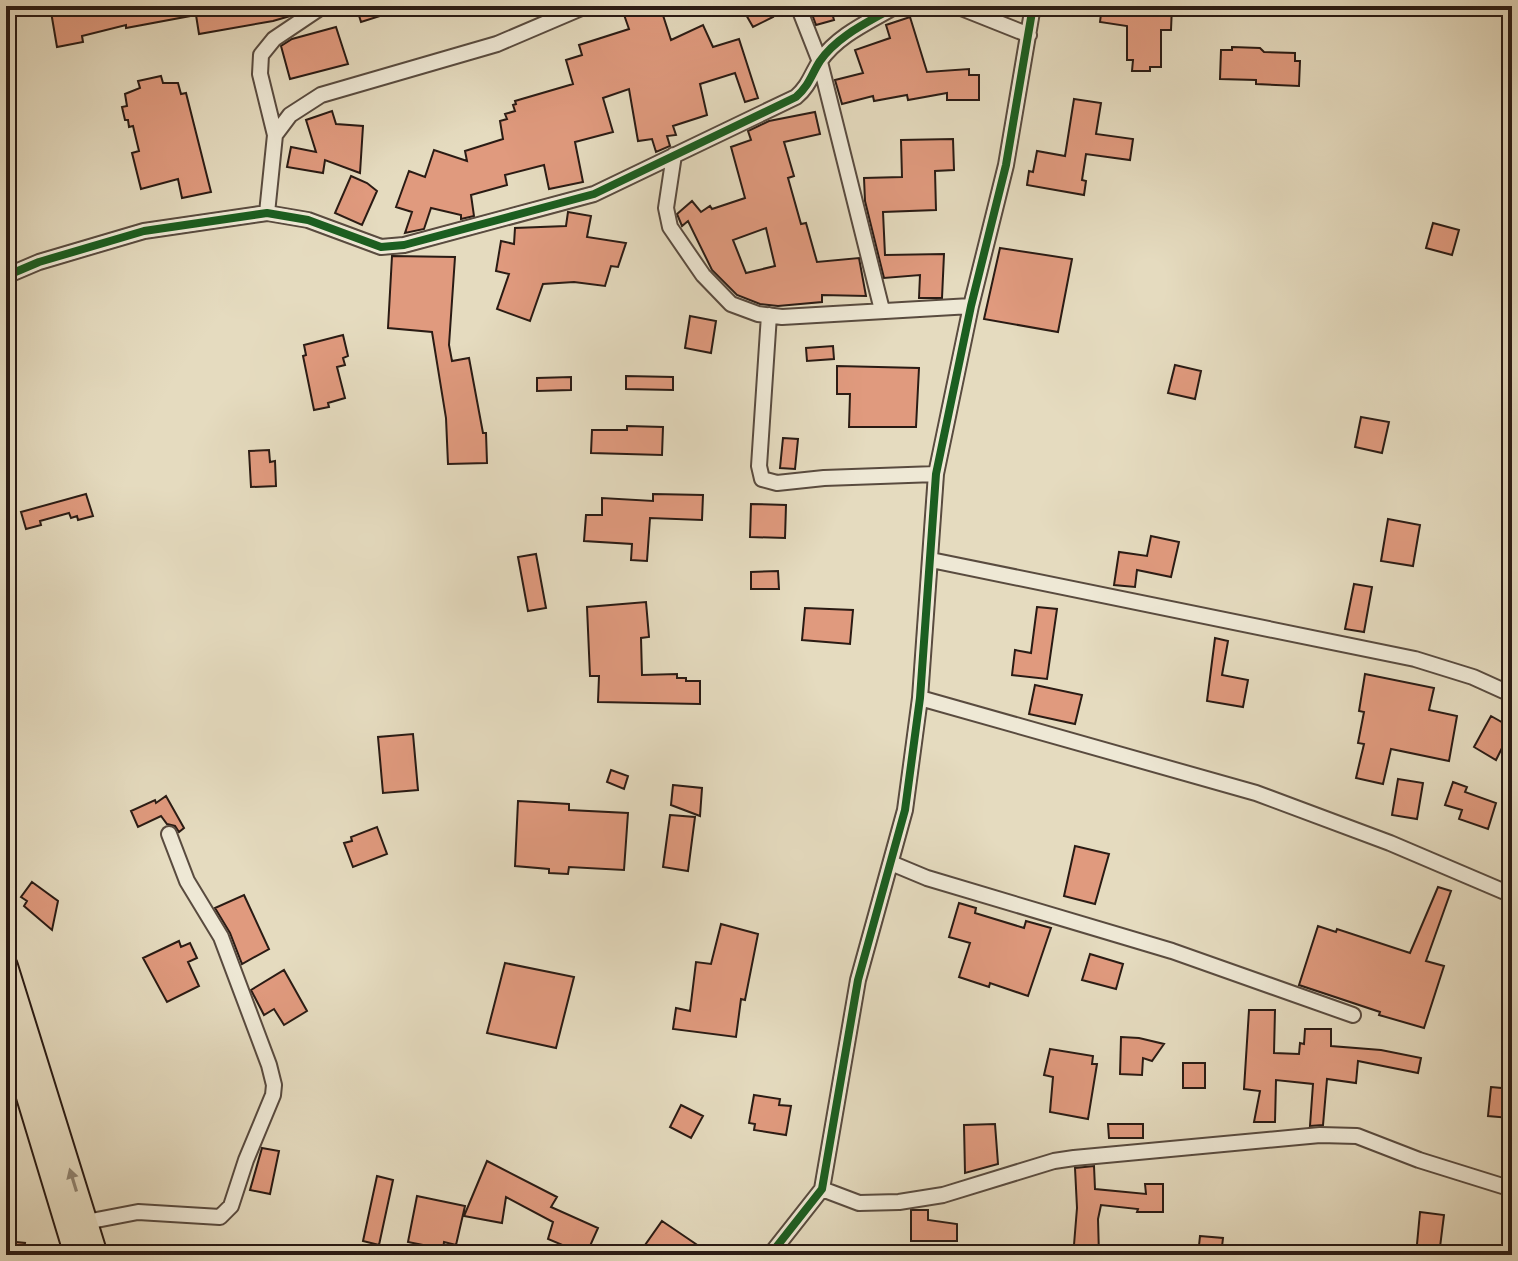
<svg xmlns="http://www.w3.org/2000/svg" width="1518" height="1261" viewBox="0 0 1518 1261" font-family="Vollkorn,serif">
<rect width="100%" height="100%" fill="#e5dbbf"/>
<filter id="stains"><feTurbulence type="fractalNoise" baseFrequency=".0025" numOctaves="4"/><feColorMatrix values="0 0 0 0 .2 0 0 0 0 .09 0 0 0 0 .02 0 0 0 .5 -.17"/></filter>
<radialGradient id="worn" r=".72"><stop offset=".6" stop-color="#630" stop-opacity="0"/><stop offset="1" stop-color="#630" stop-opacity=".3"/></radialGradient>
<!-- building -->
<path fill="#e09a7e" stroke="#2a1b14" stroke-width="2" fill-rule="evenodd" d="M50,6H305L290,16L273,21L199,34L196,15L126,28V25L82,36L83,42L57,47Z
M356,6H402V9L361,22Z
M621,6H660L671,40L703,25L713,47L739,39L758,98L745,102L735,73L700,84L707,115L673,126L676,135L667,136L670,146L656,152L652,139L638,141L629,89L603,98L613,132L575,142L583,182L549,189L544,165L505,175L507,185L471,195L474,216L461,219V215L431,208L424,229L405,233L412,212L396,207L409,171L425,177L434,150L467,161L465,151L503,139L500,121L507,119L505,114L515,111L513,105L516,104L515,101L573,84L566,60L582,55L579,45L629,29Z
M741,6H768L773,17L753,27Z
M809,6H830L834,20L816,25Z
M1102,6H1172L1171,30H1161V67H1150V71H1132L1133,60H1127V26L1100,22Z
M910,17L927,72L969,69V75H979V100H947V93L908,100L907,95L874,101L873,96L842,104L835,80L863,73L855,50L890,38L886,25Z
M336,27L348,64L290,79L281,46L292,39Z
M1232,47L1260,48L1264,52L1295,53V61H1300L1299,86L1256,84V80L1220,79L1221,50H1232Z
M161,76L163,83H178L181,94L186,93L211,192L182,198L178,179L141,189L132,153L139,151L133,126L129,127L128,120H125L122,107L127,106L125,94L140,88L138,81Z
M1074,99L1101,103L1096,134L1133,139L1130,160L1086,154L1082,180L1086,181L1084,195L1027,185L1029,171L1033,172L1037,151L1065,156Z
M332,111L336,124L363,126L360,173L325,160L323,173L287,167L291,147L316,152L306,120Z
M815,112L820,134L784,142L794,176L788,178L801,224L806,223L817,262L859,258L866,296L822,295V302L778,306L760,304L737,295L712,270L688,221L682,226L677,214L692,201L701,212L710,206L712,209L745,198L731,147L751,140L748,131L769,121ZM766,228L775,266L746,273L733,240Z
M953,139L954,170L935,171L936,210L883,212L885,255L944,254L942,298H919L920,275L884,278L865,201L864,178L902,177L901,140Z
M351,176L367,183L377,191L362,225L335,213Z
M568,212L591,216L587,237L626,243L618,267L611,266L605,286L574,282L543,284L530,321L497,309L509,274L496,271L501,241L514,244L515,228L566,226Z
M1433,223L1459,230L1452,255L1426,248Z
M1000,248L1072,259L1058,332L984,319Z
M392,256L455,257L449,345L452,361L469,358L483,433H486L487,463L448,464L446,418L432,332L388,328Z
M690,316L716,321L711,353L685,348Z
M343,335L348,356L343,358L345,365L337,367L345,398L328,403L329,407L314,410L303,356L306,355L304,345Z
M833,346L834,359L807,361L806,348Z
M1175,365L1201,371L1195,399L1168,393Z
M837,366L919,368L916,427H849L850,394H837Z
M626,376L673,377V390L626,389Z
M571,377V390L537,391V378Z
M1361,417L1389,422L1382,453L1355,447Z
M627,426L663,427L662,455L591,453L592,430H627Z
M783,438L798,439L795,469L780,468Z
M269,450L270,462L275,461L276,486L251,487L249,451Z
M86,494L93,516L78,520L77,516L71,518L69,513L40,521L41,525L26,529L21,512Z
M653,494L703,495L702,520L650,518L647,561L631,560L632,544L584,541L586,515H602V498L653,501Z
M751,504L786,505L785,538L750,537Z
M1388,519L1420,525L1413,566L1381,561Z
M1151,536L1179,542L1171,577L1137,570L1135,587L1114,585L1119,552L1147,556Z
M536,554L546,608L528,611L518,557Z
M778,571L779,589H751V572Z
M1354,584L1372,587L1364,632L1345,629Z
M646,602L649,637L641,638L642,675L677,674V678H686V681H700V704L598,702L599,676H590L587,607Z
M1037,607L1057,609L1047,679L1012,675L1015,650L1031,653Z
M805,608L853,610L850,644L802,640Z
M1215,638L1228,641L1222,675L1248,680L1243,707L1207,701Z
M1365,674L1434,688L1429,710L1457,716L1449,761L1391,749L1383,784L1356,778L1364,744L1358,743L1364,712L1359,711Z
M1035,685L1082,695L1075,724L1029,714Z
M1491,716L1512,728L1496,760L1474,747Z
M413,734L418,790L383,793L378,737Z
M611,770L628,776L624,789L607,782Z
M1398,779L1423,783L1417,819L1392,815Z
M1453,782L1467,787L1465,792L1496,803L1488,829L1459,819L1462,810L1445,805Z
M673,785L702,788L700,816L671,805Z
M166,796L184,828L179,832L175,826L167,824L161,816L138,827L131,811L155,800L156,803Z
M518,801L569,804V810L628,813L624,870L569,867L568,874L549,873V869L515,866Z
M670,815L695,817L688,871L663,867Z
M377,827L387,854L353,867L344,843L352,841L351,837Z
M1075,846L1109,854L1095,904L1064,896Z
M32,882L58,901L52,930L24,906L27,901L21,897Z
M1438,887L1451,891L1426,961L1444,966L1424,1028L1379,1015L1380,1012L1299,985L1318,926L1336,932L1337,929L1410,953Z
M244,895L269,949L242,964L230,933L215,908Z
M959,903L976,908L975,913L1024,928L1026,921L1051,928L1028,996L990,983L989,987L959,977L970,943L949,937Z
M721,924L758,934L745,1000L741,999L736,1037L673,1029L676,1008L690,1011L696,962L711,964Z
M179,941L181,947L190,943L197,958L188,962L199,986L167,1002L143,958Z
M1090,954L1123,964L1116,989L1082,980Z
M505,963L574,977L556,1048L487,1033Z
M284,970L307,1011L284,1025L274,1009L264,1015L251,990Z
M1249,1010H1275L1274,1053L1299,1054L1300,1043L1304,1044L1305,1029H1331V1046L1381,1050L1421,1058L1418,1073L1358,1061L1356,1083L1327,1079L1323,1125L1310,1126L1313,1084L1276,1080L1275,1122H1254L1260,1091L1244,1089Z
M1121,1037L1139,1038L1164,1044L1152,1061L1143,1058L1142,1075L1120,1074Z
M1050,1049L1093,1056L1092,1064H1097L1088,1119L1050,1112L1053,1077L1044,1075Z
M1183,1063H1205V1088H1183Z
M1491,1087L1512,1089L1510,1118L1488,1116Z
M754,1095L780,1099L779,1105L791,1106L786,1135L754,1130L755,1124L749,1123Z
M681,1105L703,1116L691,1138L670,1127Z
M995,1124L998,1164L965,1173L964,1125Z
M1108,1124H1143V1138H1109Z
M262,1148L279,1151L270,1194L250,1190Z
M487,1161L557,1197L551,1207L598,1228L586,1255L548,1239L553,1222L506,1197L502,1223L464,1216Z
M1094,1166L1095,1189L1146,1194L1145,1184H1163V1212H1137L1138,1209L1101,1205L1098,1219L1099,1255H1077V1245H1074L1077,1208L1075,1168Z
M377,1176L393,1180L379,1245L363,1241Z
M417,1196L465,1206L456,1245L444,1242L443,1249L408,1242Z
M911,1210H928V1220L957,1224V1241H911Z
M1420,1212L1444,1215L1439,1255H1416Z
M662,1221L712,1255H638Z
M1200,1236L1223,1238L1221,1255H1198Z
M6,1241L25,1243L23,1255H6Z"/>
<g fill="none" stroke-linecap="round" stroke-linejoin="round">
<!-- street casing -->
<g stroke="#594b3f" stroke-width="18">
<path id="street" d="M798,6L820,62L882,310
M956,6L1029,35
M275,135L260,74L261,55L274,39L323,6
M674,155L666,208L670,227L703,275L731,304L758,314L782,317L971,306
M267,213L275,135L290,115L321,95L497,44L586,6
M6,276L39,262L144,231L267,213L308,220L381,247L404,245L594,194L796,97C809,86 811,75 820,61C838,35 869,22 896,6
M769,315L759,466L762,479L777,483L824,478L936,474
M931,560L1415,659L1473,677L1504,691
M920,698L1256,793L1390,843L1512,895
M891,863L927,878L1172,951L1353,1015
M822,1189L859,1203L899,1202L943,1195L1054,1161L1074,1158L1320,1135L1357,1136L1419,1160L1512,1189
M86,1222L138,1212L220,1217L231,1206L246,1160L273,1095L274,1085L269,1065L221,937L187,881L169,834
M770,1255L822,1189L858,980L905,810L920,698L936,474L971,306L1006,165L1033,6"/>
</g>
<!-- primary casing -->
<g stroke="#2a1b14" stroke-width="26">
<path id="primary" d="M6,966L96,1255
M6,1024L76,1255"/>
</g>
<!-- street -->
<use href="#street" stroke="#eee8d5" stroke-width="14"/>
<!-- primary -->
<use href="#primary" stroke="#e5dbbf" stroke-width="22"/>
<!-- cycleway casing -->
<g stroke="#eee8d5" stroke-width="13">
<path id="cycleway" d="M6,276L39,262L144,231L267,213L308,220L381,247L404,245L594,194L796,97C809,86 811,75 820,61C838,35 869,22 896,6
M770,1255L822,1189L858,980L905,810L920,698L936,474L971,306L1006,165L1033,6"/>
</g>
<!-- cycleway -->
<use href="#cycleway" stroke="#1b5e20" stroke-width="8"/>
</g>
<!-- one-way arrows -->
<defs><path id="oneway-solid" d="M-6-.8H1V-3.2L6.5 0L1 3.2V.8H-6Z" transform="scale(2)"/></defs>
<use fill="#918572" href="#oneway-solid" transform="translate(73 1180) rotate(-107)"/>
<!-- margin -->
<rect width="1518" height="1261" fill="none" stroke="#e5dbbf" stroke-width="32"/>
<rect x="8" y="8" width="1502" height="1245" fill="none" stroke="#2a1b14" stroke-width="4"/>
<rect x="16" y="16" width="1486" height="1229" fill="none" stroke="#2a1b14" stroke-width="2"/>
<rect width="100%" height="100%" filter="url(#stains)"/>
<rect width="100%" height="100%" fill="url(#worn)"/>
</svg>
